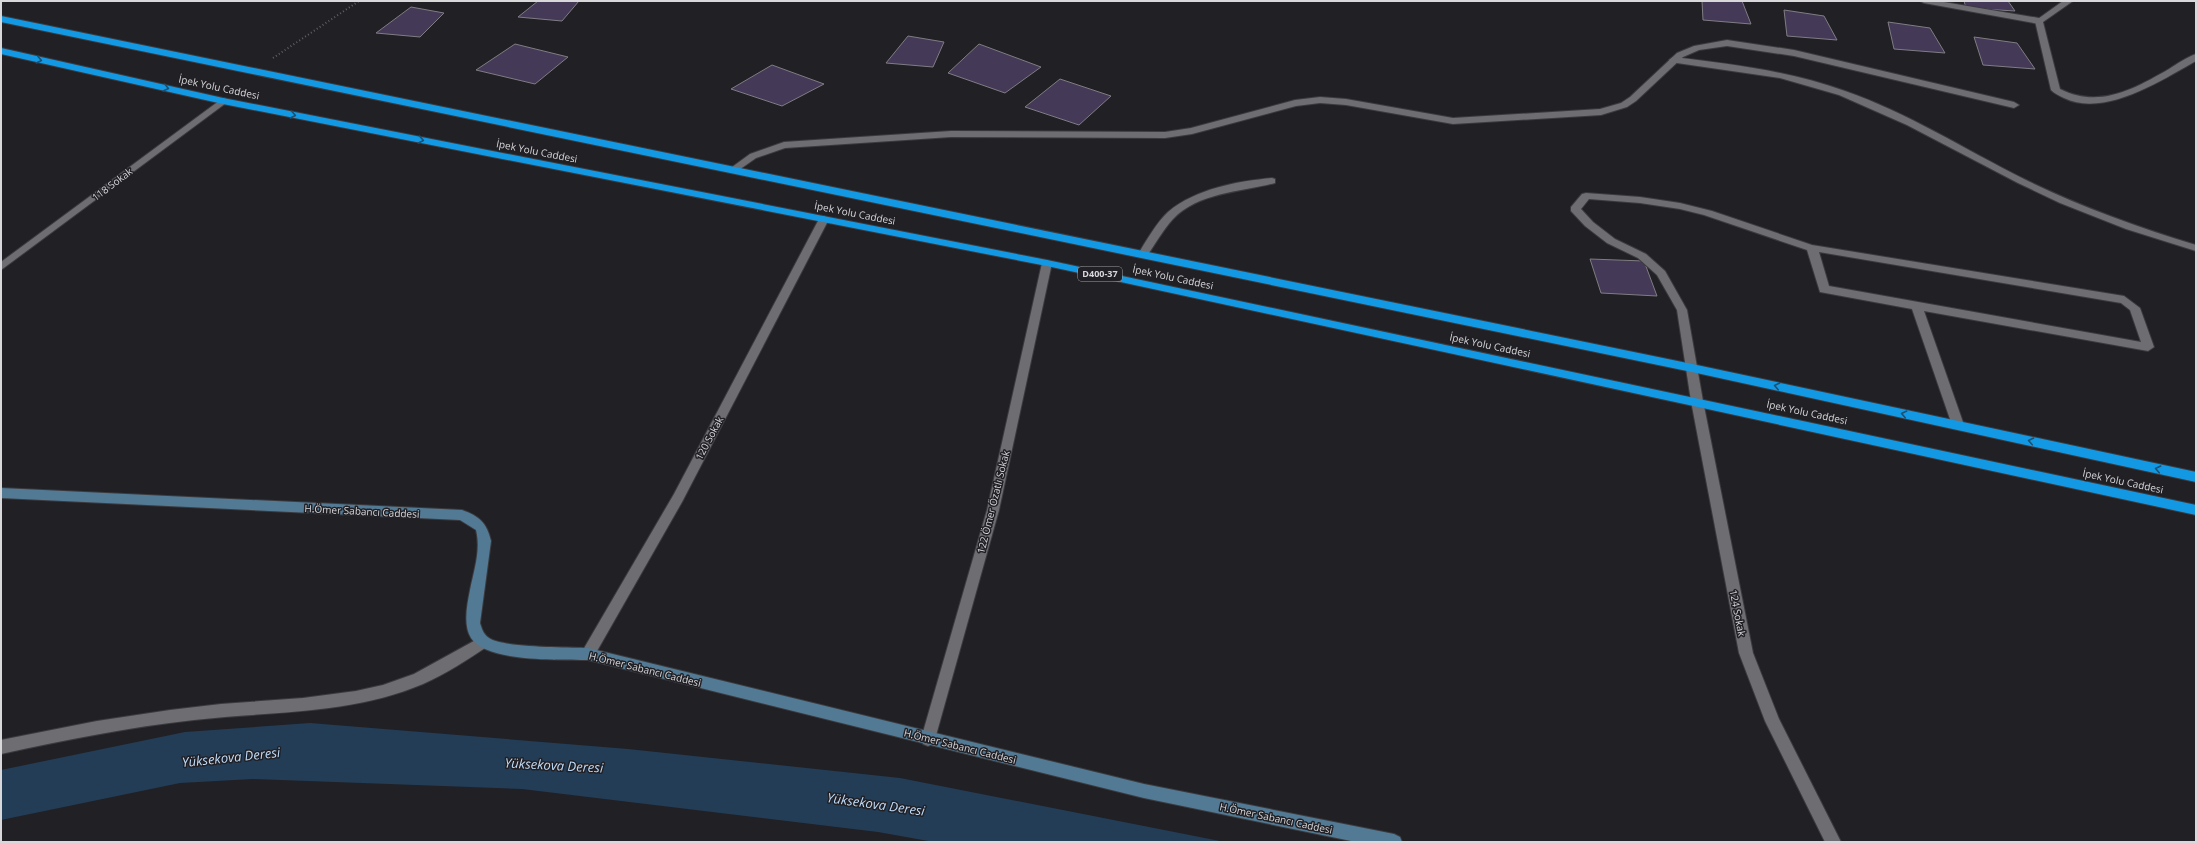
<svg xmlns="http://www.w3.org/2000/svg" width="2197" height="843" viewBox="0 0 2197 843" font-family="'Open Sans',sans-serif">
<rect width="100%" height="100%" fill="#212025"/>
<!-- water -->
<path fill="#233d56" d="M310,723L628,749L900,778L1225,842H934L878,832L522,789L253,779L180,783L1,820V770L185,732Z"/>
<!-- building -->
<path fill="#453958" stroke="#7f7d82" d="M538,1H579L562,21L518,17Z
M1702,1H1742L1751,24L1703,20Z
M1964,1H2008L2015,11L1966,8Z
M411,7L444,13L420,37L376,33Z
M1784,10L1824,16L1837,40L1787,36Z
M1888,22L1930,28L1945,53L1894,49Z
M908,36L944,42L933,67L886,63Z
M1974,37L2017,43L2035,69L1983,65Z
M515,44L568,57L535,84L476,70Z
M979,44L1041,67L1005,93L948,73Z
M772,65L824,84L782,106L731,89Z
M1060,79L1111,96L1079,125L1025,107Z
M1590,259L1644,261L1657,296L1601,293Z"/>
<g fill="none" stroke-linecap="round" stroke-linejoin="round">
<!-- lane casing -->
<g stroke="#3b3b3f" stroke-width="2">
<path id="lane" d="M1920,1H1938L2039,18L2043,21L2039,24L1924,3Z
M1727,40L1794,50L2014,102L2019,105L2014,108L1794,56L1727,46L1699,50L1683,57L1636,101L1627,107L1601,115L1453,124L1346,105L1320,103L1296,106L1192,134L1165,138L951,137L785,148L756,158L736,172L733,173L728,170L750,154L784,142L951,131L1165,132L1191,128L1295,100L1320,97L1346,99L1453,118L1600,109L1621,103L1630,97L1677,53L1694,46Z
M483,636L488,638L490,642L488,646C467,660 446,674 423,684C350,715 271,711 194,720C129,727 65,740 1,754V740L97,721L170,710L221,704L303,698L356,691L383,685L414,674Z"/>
</g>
<!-- street casing -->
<g stroke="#3b3b3f" stroke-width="2">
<path id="street" d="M2063,1H2073L2043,22L2060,89C2099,109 2134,89 2169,69C2177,64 2187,57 2196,54V61C2162,80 2104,118 2064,98C2060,96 2055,94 2051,90L2035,21Z
M1673,57C1731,64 1790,71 1845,91C1908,113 1964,149 2024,179C2079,206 2137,227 2196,245V251L2126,229L2060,203L2018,183L1907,125L1839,95L1780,78L1670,62L1669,60Z
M223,98L226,99V103L1,270V262Z
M1272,178L1275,179V183C1242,192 1199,192 1173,219C1163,230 1155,244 1147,256H1139L1138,254C1147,240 1156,223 1168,212C1195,189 1238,181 1272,178Z
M1586,193L1640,197L1680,203L1712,211L1812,245L2124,296L2140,308L2154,347L2148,351L1924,311L1964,425L1958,429L1952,425L1912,309L1820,292L1807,250L1704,215L1680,209L1640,203L1589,199L1581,209L1593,222L1615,239L1646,254L1665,271L1687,310L1703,401L1753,653L1779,719L1841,842H1825L1765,721L1739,653L1691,401L1677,310L1657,275L1638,258L1607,243L1585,226L1571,211V207L1582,194ZM1819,252L2121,303L2130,310L2141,342L1829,286Z
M824,216L829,219L682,502L593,658L588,660L583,658L581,654L583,650L674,494L819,219Z
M1047,260L1052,263L999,510L935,739L933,744L928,746L923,744L921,739L987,510L1042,263Z"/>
</g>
<!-- secondary casing -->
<g stroke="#3b3b3f" stroke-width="2">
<path id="secondary" d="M1,488L462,510C479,516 487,523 491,541L480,623C482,629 483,634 489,638C504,648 567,647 588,648L1144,784L1394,834L1400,837L1402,842H1356L1144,798L588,660C561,659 487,663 471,638C463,625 467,605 470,590C474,570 481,550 476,530L460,520L1,498Z"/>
</g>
<!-- highway casing -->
<g stroke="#3b3b3f" stroke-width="2">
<path id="highway" d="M1,16L1692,364L2196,472V482L1692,372L1,22Z
M1,48L223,98L1047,260L2196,505V515L1047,266L223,104L1,54Z"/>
</g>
<!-- path -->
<path stroke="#605f63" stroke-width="2" stroke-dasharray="1 2.5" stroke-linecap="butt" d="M273,58L359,1"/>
<!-- lane -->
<use href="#lane" fill="#6d6d72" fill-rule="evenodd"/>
<!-- street -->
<use href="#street" fill="#6d6d72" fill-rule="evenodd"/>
<!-- secondary -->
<use href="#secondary" fill="#527a94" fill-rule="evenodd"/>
<!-- highway -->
<use href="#highway" fill="#1399e4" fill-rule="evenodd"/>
</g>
<!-- one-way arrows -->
<defs><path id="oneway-chevron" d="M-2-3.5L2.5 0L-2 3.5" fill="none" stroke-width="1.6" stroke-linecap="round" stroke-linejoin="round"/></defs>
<g stroke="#1b5071">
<use href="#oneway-chevron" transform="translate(39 60) rotate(13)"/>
<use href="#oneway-chevron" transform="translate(166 88) rotate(13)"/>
<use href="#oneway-chevron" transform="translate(293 115) rotate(11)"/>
<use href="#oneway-chevron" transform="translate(421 140) rotate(11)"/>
<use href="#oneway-chevron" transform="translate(1777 386) rotate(-168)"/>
<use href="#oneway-chevron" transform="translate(1904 414) rotate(-168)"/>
<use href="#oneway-chevron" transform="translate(2031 441) rotate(-168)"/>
<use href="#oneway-chevron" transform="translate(2158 469) rotate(-168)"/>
</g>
<g text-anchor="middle" stroke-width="3" stroke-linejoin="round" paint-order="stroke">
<!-- shield labels -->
<rect fill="#212025" stroke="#a1a1a4" stroke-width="1" x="1078" y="267" width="44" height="14" rx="3"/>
<g font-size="9" font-weight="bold" fill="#d8d8db">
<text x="1100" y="277">D400-37</text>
</g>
<!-- street labels -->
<g font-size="10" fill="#d8d8db" stroke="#212025">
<text transform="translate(219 87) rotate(12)" y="4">İpek Yolu Caddesi</text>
<text transform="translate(537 151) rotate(11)" y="4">İpek Yolu Caddesi</text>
<text transform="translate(112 184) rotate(-37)" y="4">118 Sokak</text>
<text transform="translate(855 213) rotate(11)" y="4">İpek Yolu Caddesi</text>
<text transform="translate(1173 277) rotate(12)" y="4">İpek Yolu Caddesi</text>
<text transform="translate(1490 345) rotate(12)" y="4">İpek Yolu Caddesi</text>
<text transform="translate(1807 412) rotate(12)" y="4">İpek Yolu Caddesi</text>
<text transform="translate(709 438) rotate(-62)" y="4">120 Sokak</text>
<text transform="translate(2123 481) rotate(12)" y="4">İpek Yolu Caddesi</text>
<text transform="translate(993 502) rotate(-76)" y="4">122 Ömer Özatlı Sokak</text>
<text transform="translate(362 511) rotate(3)" y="4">H.Ömer Sabancı Caddesi</text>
<text transform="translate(1738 613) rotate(79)" y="4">124 Sokak</text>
<text transform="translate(645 669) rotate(14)" y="4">H.Ömer Sabancı Caddesi</text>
<text transform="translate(960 746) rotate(14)" y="4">H.Ömer Sabancı Caddesi</text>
<text transform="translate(1276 818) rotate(12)" y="4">H.Ömer Sabancı Caddesi</text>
</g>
<!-- near-water labels -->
<g font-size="13" font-style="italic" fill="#c0dcf9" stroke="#212025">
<text transform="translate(231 757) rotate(-6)" y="5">Yüksekova Deresi</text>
<text transform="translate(554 765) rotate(3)" y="5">Yüksekova Deresi</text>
<text transform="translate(876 804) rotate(8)" y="5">Yüksekova Deresi</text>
</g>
</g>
<!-- border -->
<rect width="2197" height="843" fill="none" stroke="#d8d8db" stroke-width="4"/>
</svg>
